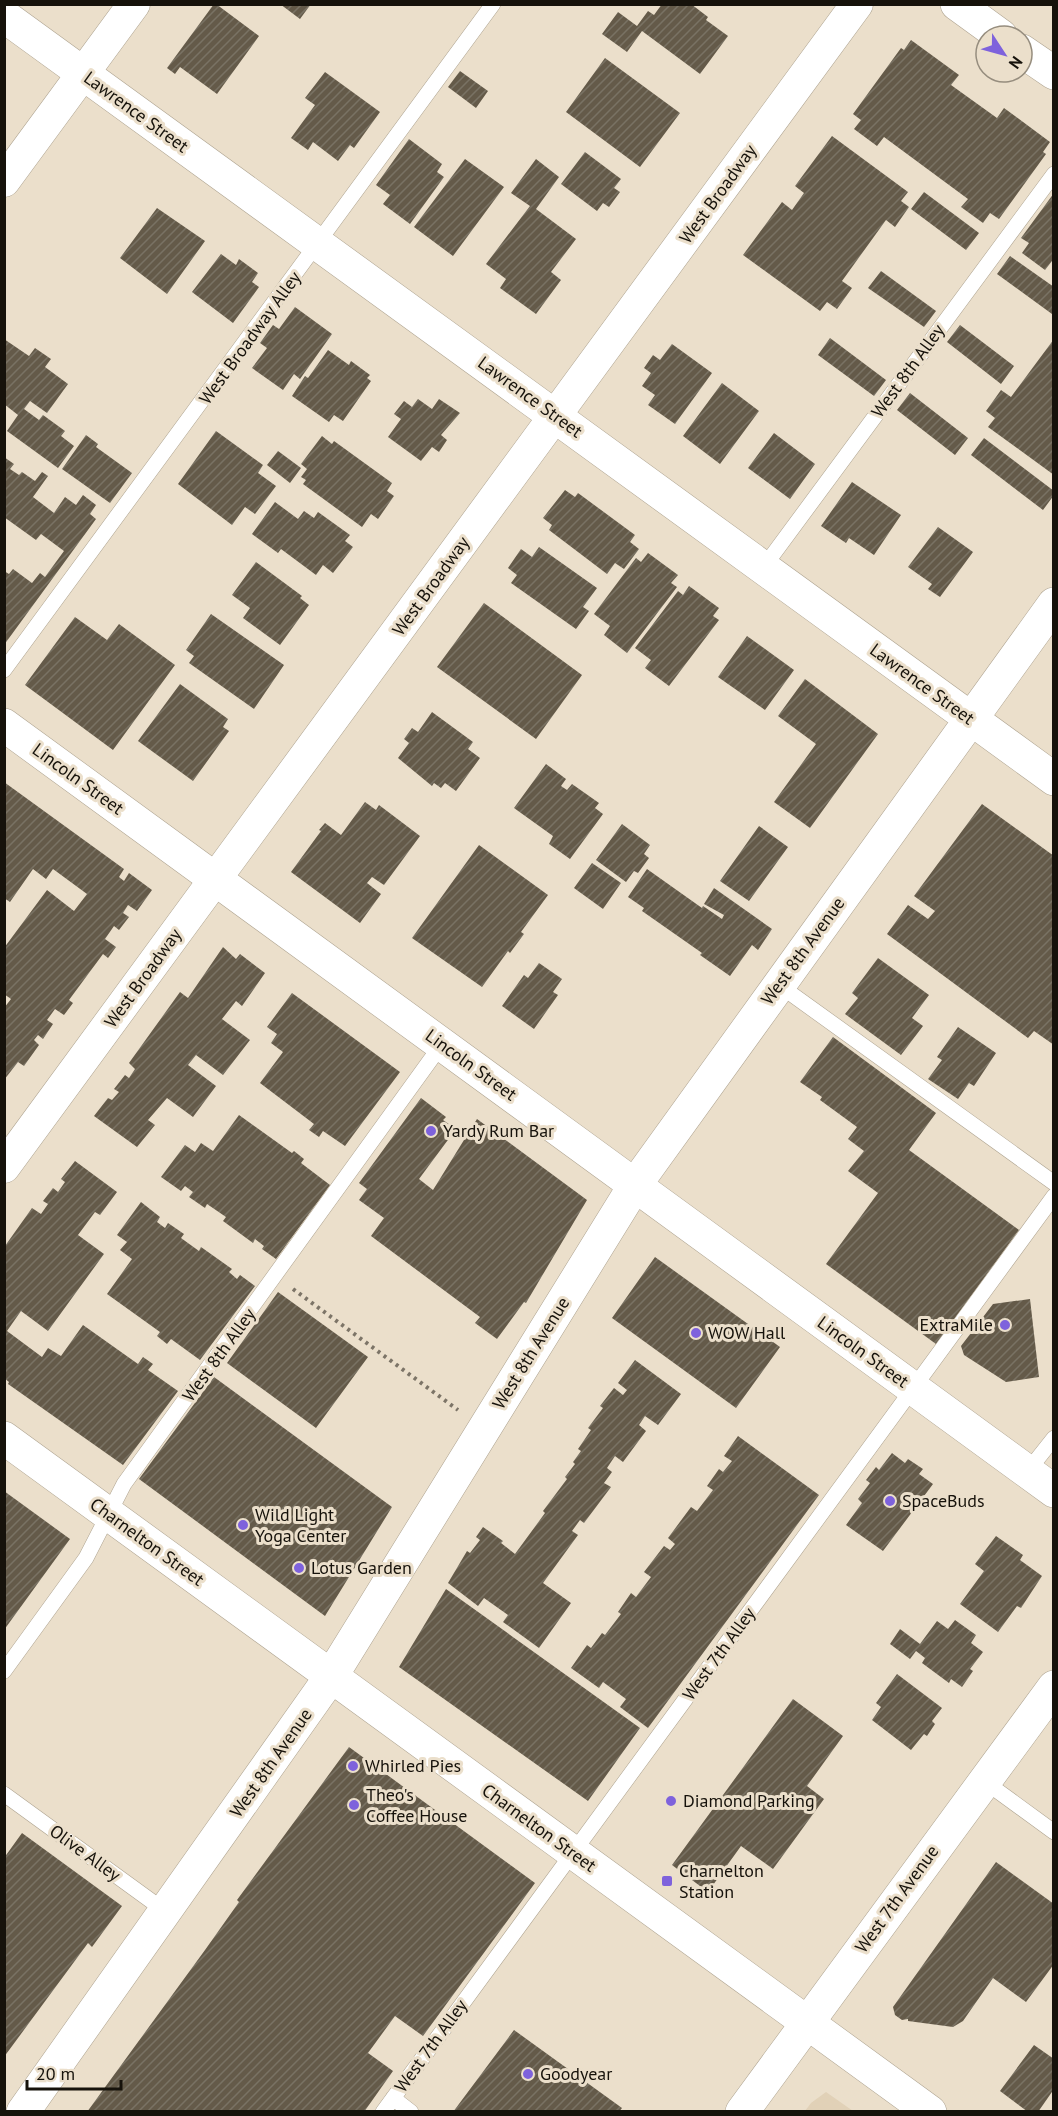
<svg xmlns="http://www.w3.org/2000/svg" width="1058" height="2116" viewBox="0 0 1058 2116" font-family="'PT Sans',sans-serif">
<defs>
<pattern id="building-hatch" width="6" height="6" patternUnits="userSpaceOnUse" patternTransform="scale(1.5)"><rect width="6" height="6" fill="#645a49"/><path d="M-1 1l2-2M0 6l6-6M5 7l2-2" fill="none" stroke="#797264"/></pattern>
</defs>
<rect width="100%" height="100%" fill="#ebdfcb"/>
<!-- built -->
<path fill="#e1d1b7" d="M826,2092L853,2111H805L811,2103Z"/>
<!-- building -->
<path fill="url(#building-hatch)" d="M214,4H216L259,36L217,94L180,67L175,74L167,68Z
M280,4H311L300,19Z
M662,4H691L708,17L706,20L728,36L700,74L642,31L627,52L602,34L618,12L637,26L648,11L654,15Z
M911,40L959,75L951,85L997,118L1004,108L1050,142L1043,152L1046,154L999,219L990,213L983,223L961,207L968,199L884,137L877,146L854,129L861,120L853,114L901,48L904,50Z
M605,58L680,113L640,167L566,112Z
M460,71L488,91L476,108L448,87Z
M325,72L380,112L354,148L350,145L338,161L313,142L308,150L291,138L315,105L305,98Z
M832,136L908,192L901,201L909,207L895,227L886,220L842,281L852,288L837,309L827,302L820,311L743,255L782,202L792,210L804,193L795,186Z
M409,139L442,164L437,172L444,177L410,224L383,204L390,195L376,185Z
M585,152L621,179L614,188L620,192L609,207L603,203L597,211L561,184Z
M465,159L504,187L453,256L414,227Z
M536,159L559,177L536,209L576,239L551,272L561,280L536,314L500,288L506,279L486,264L530,206L511,193Z
M924,192L979,233L966,250L911,209Z
M1054,193V262L1052,261L1045,270L1022,253L1029,243L1021,238Z
M157,208L205,241L167,294L120,258Z
M221,254L236,265L239,259L258,273L252,282L259,287L233,323L192,292Z
M1010,256L1054,287L1052,314L997,274Z
M881,271L936,311L924,327L868,288Z
M295,307L332,334L300,379L294,374L283,390L252,368L267,348L260,343L273,325L279,329Z
M960,325L1014,366L1001,384L947,342Z
M830,338L886,380L874,396L818,355Z
M4,339L29,356L35,348L51,359L45,367L68,384L47,413L30,401L24,409L39,420L43,415L65,431L61,436L74,446L58,468L7,431L18,415L4,404Z
M1054,339V475L988,427L995,418L986,411L1001,390L1011,397Z
M672,344L712,373L675,424L648,405L655,395L642,386L651,373L644,368L653,355L660,360Z
M328,350L349,365L351,361L370,375L367,378L371,381L343,421L334,415L329,422L292,396L305,376L308,378Z
M722,383L759,411L720,464L683,436Z
M910,393L968,438L955,455L897,410Z
M418,399L432,409L439,399L460,413L441,435L447,440L439,452L432,447L421,461L388,437L401,419L394,414L404,401L412,407Z
M216,431L263,465L258,473L276,486L255,514L245,507L232,525L178,484Z
M774,433L815,464L790,499L748,468Z
M86,435L98,444L96,447L132,473L110,503L62,469Z
M322,436L332,444L334,441L392,483L387,491L394,496L378,519L371,514L362,527L303,484L306,480L301,477L307,469L301,464Z
M984,438L1054,491V495L1043,510L971,455Z
M278,451L301,468L290,483L267,465Z
M4,457L14,464L10,469L19,475L22,472L35,481L42,472L48,476L33,497L54,513L65,497L76,505L83,495L96,505L90,514L96,519L4,645V571L9,574L13,569L32,583L40,573L45,577L64,551L41,534L36,540L4,517Z
M852,482L901,515L874,555L849,538L846,543L821,526Z
M565,490L575,497L578,493L635,535L630,542L639,549L624,569L615,563L607,574L549,530L552,525L543,518Z
M275,502L298,519L304,511L314,518L318,512L350,535L345,541L353,547L333,573L323,565L316,575L281,549L278,553L252,534Z
M938,527L973,552L940,597L928,589L932,584L908,567Z
M539,547L597,588L583,607L589,611L576,629L511,583L517,575L508,568L521,549L532,557Z
M648,553L678,575L671,583L677,587L627,653L604,635L610,626L594,614L636,558L641,562Z
M256,562L302,596L300,598L309,605L280,645L243,618L250,608L232,595Z
M689,586L719,608L713,616L719,620L669,686L645,668L651,660L635,648L678,591L683,595Z
M484,603L582,675L536,739L437,667Z
M211,614L284,665L254,709L189,663L194,656L186,650Z
M75,617L107,640L119,624L175,665L113,750L25,685Z
M747,636L794,670L765,710L718,677Z
M805,679L878,734L810,828L774,802L816,744L778,716Z
M180,684L228,719L223,727L229,731L193,781L138,741Z
M432,712L473,742L468,749L480,758L456,791L445,783L441,788L434,783L432,786L398,758L409,743L404,739L412,728L418,732Z
M546,764L566,779L561,786L567,790L572,784L599,803L595,808L603,814L570,859L549,844L553,836L514,808Z
M4,782L124,869L119,877L124,881L129,873L152,890L137,911L128,905L123,913L129,917L119,930L114,926L105,939L116,947L108,958L103,954L69,1000L73,1003L64,1015L55,1009L47,1020L53,1024L43,1039L38,1035L34,1040L39,1045L24,1066L18,1062L4,1080V1008L11,999L4,994V948L47,890L74,911L87,894L53,869L46,879L33,869L10,902L4,898Z
M365,802L376,810L379,805L420,836L384,885L372,877L367,883L381,894L360,923L291,872L321,831L319,830L325,823L341,835Z
M982,804L1054,856V1045L1034,1031L1028,1038L887,934L908,905L928,919L935,911L914,896Z
M622,824L650,845L644,854L649,858L638,873L634,871L626,882L596,860Z
M759,826L788,847L749,901L720,881Z
M479,845L548,895L521,932L524,934L510,953L508,951L482,987L412,938Z
M592,863L621,883L603,909L574,888Z
M647,869L702,908L703,906L722,919L724,915L704,904L714,888L772,929L758,950L752,945L730,976L700,955L702,953L642,911L644,908L628,897Z
M223,947L236,959L240,954L265,973L242,1006L236,1001L222,1019L250,1040L223,1075L196,1055L188,1065L216,1086L193,1117L167,1098L148,1120L155,1125L137,1147L94,1116L108,1098L112,1100L119,1092L114,1089L125,1075L129,1078L135,1069L129,1063L180,992L188,998Z
M878,958L929,995L912,1018L923,1026L901,1055L845,1014L858,998L852,993Z
M539,963L562,979L553,992L558,995L534,1029L502,1006L524,975L528,978Z
M292,993L400,1072L345,1146L323,1131L319,1137L309,1130L314,1124L260,1083L283,1052L271,1043L277,1034L267,1027Z
M958,1027L996,1053L974,1086L969,1083L958,1099L928,1079L942,1060L937,1057Z
M833,1037L936,1113L909,1150L1019,1230L936,1344L826,1264L878,1193L848,1171L864,1151L848,1139L857,1127L820,1100L822,1097L800,1082Z
M421,1098L446,1117L443,1120L456,1129L419,1179L433,1190L477,1119L587,1200L526,1303L524,1302L497,1339L475,1323L480,1317L371,1236L384,1218L359,1200L367,1189L359,1183Z
M239,1115L292,1153L294,1151L304,1159L301,1163L330,1185L276,1259L262,1249L264,1246L255,1239L253,1243L223,1221L226,1217L207,1204L205,1208L189,1197L193,1192L185,1186L181,1191L161,1177L185,1145L195,1152L201,1143L213,1151Z
M75,1161L117,1192L100,1215L95,1212L78,1235L104,1254L48,1331L21,1311L7,1331L42,1357L48,1348L61,1356L83,1325L138,1364L143,1357L153,1364L148,1370L178,1391L123,1465L8,1384L9,1382L4,1378L5,1246L32,1208L41,1214L48,1204L43,1201L53,1188L58,1192L65,1182L61,1179Z
M141,1202L160,1217L157,1222L165,1228L168,1223L184,1234L181,1238L199,1251L201,1247L232,1269L229,1272L237,1279L240,1275L255,1286L200,1360L171,1339L167,1344L157,1336L160,1332L107,1294L132,1259L120,1250L127,1242L117,1235Z
M655,1257L780,1347L736,1408L612,1318Z
M278,1292L368,1357L316,1428L227,1363Z
M1030,1299L1039,1377L1006,1382L964,1355L961,1346L993,1304Z
M635,1360L681,1394L658,1425L645,1416L639,1425L646,1431L623,1462L615,1456L607,1468L612,1472L604,1483L611,1487L584,1523L580,1520L572,1531L578,1535L543,1583L571,1603L539,1648L503,1622L508,1615L484,1598L478,1606L448,1583L467,1551L470,1553L480,1540L476,1537L483,1527L503,1541L501,1543L515,1554L545,1513L543,1511L567,1479L565,1477L575,1464L573,1462L581,1451L578,1449L591,1430L588,1428L603,1408L600,1406L614,1388L623,1395L627,1390L618,1383Z
M214,1377L392,1507L325,1616L139,1479Z
M738,1436L819,1495L648,1728L620,1707L626,1699L603,1682L599,1688L571,1668L587,1645L591,1648L602,1633L605,1635L621,1614L618,1612L631,1593L636,1597L651,1577L644,1572L664,1546L670,1550L675,1544L668,1538L691,1507L697,1511L713,1490L707,1486L719,1469L723,1472L732,1461L724,1456Z
M892,1453L905,1463L908,1459L923,1469L919,1474L933,1484L883,1551L846,1525L862,1503L858,1499L870,1483L866,1480L876,1467L879,1470Z
M4,1491L70,1539L4,1630Z
M996,1536L1023,1555L1020,1560L1042,1576L1021,1608L1017,1606L998,1632L960,1604L984,1571L975,1564Z
M446,1589L640,1728L588,1801L399,1667Z
M955,1620L976,1635L971,1643L983,1652L970,1669L973,1671L962,1687L951,1679L949,1683L922,1663L925,1658L916,1651L910,1659L890,1644L900,1629L920,1644L937,1621L948,1629Z
M897,1674L942,1708L932,1721L935,1724L927,1736L924,1734L911,1750L872,1720L881,1707L876,1703Z
M793,1699L843,1736L807,1786L824,1799L773,1869L741,1846L708,1892L672,1865Z
M349,1747L535,1883L423,2036L395,2016L368,2053L393,2071L364,2112H87L205,1950L239,1902L237,1900Z
M22,1833L122,1906L92,1947L88,1943L4,2057V1858Z
M996,1862L1054,1904V1964L1026,2002L993,1978L963,2021L953,2027L908,2021V2019L902,2020L895,2015L893,2007Z
M514,2030L622,2108L619,2112H453Z
M1034,2045L1054,2059V2089L1038,2112H1028L1000,2091Z"/>
<g fill="none" stroke-linecap="round" stroke-linejoin="round">
<!-- service casing -->
<g stroke="#aea390" stroke-width="16">
<path id="service" d="M763,568L1054,174
M4,670L493,4
M779,985L1054,1183
M1027,1472L1054,1438
M4,1671L86,1558L124,1484L442,1044
M984,1781L1054,1832
M4,1794L165,1911
M393,2098L411,2112
M383,2112L1054,1196"/>
</g>
<!-- minor casing -->
<g stroke="#aea390" stroke-width="33">
<path id="minor" d="M4,181L134,4
M4,1167L857,4"/>
</g>
<!-- tertiary casing -->
<g stroke="#aea390" stroke-width="34">
<path id="tertiary" d="M4,16L1054,779
M4,725L1054,1491
M4,1438L930,2112
M23,2112L332,1675L635,1185L1054,604"/>
</g>
<!-- secondary casing -->
<g stroke="#aea390" stroke-width="34">
<path id="secondary" d="M957,4L1001,36
M1022,51L1054,73"/>
</g>
<!-- primary casing -->
<g stroke="#aea390" stroke-width="34">
<path id="primary" d="M742,2112L1054,1687"/>
</g>
<!-- path -->
<path stroke="#7c7467" stroke-width="4" stroke-dasharray="3 4.5" stroke-linecap="butt" d="M293,1289L458,1410"/>
<!-- service -->
<use href="#service" stroke="#fff" stroke-width="15"/>
<!-- minor -->
<use href="#minor" stroke="#fff" stroke-width="32"/>
<!-- tertiary -->
<use href="#tertiary" stroke="#fff" stroke-width="33"/>
<!-- secondary -->
<use href="#secondary" stroke="#fff" stroke-width="33"/>
<!-- primary -->
<use href="#primary" stroke="#fff" stroke-width="33"/>
</g>
<!-- markers -->
<g fill="#7e62dc" stroke="#ebdfcb" stroke-width="2">
<circle cx="431" cy="1131" r="6"/>
<circle cx="1005" cy="1325" r="6"/>
<circle cx="696" cy="1333" r="6"/>
<circle cx="890" cy="1501" r="6"/>
<circle cx="243" cy="1525" r="6"/>
<circle cx="299" cy="1568" r="6"/>
<circle cx="353" cy="1766" r="6"/>
<circle cx="671" cy="1801" r="6"/>
<circle cx="354" cy="1805" r="6"/>
<rect x="661" y="1875" width="12" height="12" rx="3"/>
<circle cx="528" cy="2074" r="6"/>
</g>
<g text-anchor="middle" stroke-width="6" stroke-linejoin="round" paint-order="stroke">
<!-- street labels -->
<g font-size="18" fill="#16120b" stroke="#ebdfcb">
<text transform="translate(136 112) rotate(36)" y="6">Lawrence Street</text>
<text transform="translate(718 194) rotate(-54)" y="6">West Broadway</text>
<text transform="translate(250 338) rotate(-54)" y="6">West Broadway Alley</text>
<text transform="translate(908 371) rotate(-54)" y="6">West 8th Alley</text>
<text transform="translate(530 397) rotate(36)" y="6">Lawrence Street</text>
<text transform="translate(431 586) rotate(-54)" y="6">West Broadway</text>
<text transform="translate(922 684) rotate(36)" y="6">Lawrence Street</text>
<text transform="translate(78 779) rotate(36)" y="6">Lincoln Street</text>
<text transform="translate(803 951) rotate(-54)" y="6">West 8th Avenue</text>
<text transform="translate(143 978) rotate(-54)" y="6">West Broadway</text>
<text transform="translate(471 1065) rotate(36)" y="6">Lincoln Street</text>
<text transform="translate(863 1352) rotate(36)" y="6">Lincoln Street</text>
<text transform="translate(531 1353) rotate(-58)" y="6">West 8th Avenue</text>
<text transform="translate(219 1355) rotate(-54)" y="6">West 8th Alley</text>
<text transform="translate(147 1542) rotate(36)" y="6">Charnelton Street</text>
<text transform="translate(719 1654) rotate(-54)" y="6">West 7th Alley</text>
<text transform="translate(271 1763) rotate(-55)" y="6">West 8th Avenue</text>
<text transform="translate(539 1828) rotate(36)" y="6">Charnelton Street</text>
<text transform="translate(85 1853) rotate(36)" y="6">Olive Alley</text>
<text transform="translate(897 1899) rotate(-54)" y="6">West 7th Avenue</text>
<text transform="translate(431 2046) rotate(-54)" y="6">West 7th Alley</text>
</g>
<!-- poi labels -->
<g font-size="18" fill="#16120b" stroke="#ebdfcb" text-anchor="start">
<text x="443" y="1137">Yardy Rum Bar</text>
<text x="993" y="1331" text-anchor="end">ExtraMile</text>
<text x="708" y="1339">WOW Hall</text>
<text x="902" y="1507">SpaceBuds</text>
<text x="255" y="1521">Wild Light<tspan x="255" dy="21">Yoga Center</tspan></text>
<text x="311" y="1574">Lotus Garden</text>
<text x="365" y="1772">Whirled Pies</text>
<text x="366" y="1801">Theo's<tspan x="366" dy="21">Coffee House</tspan></text>
<text x="683" y="1807">Diamond Parking</text>
<text x="679" y="1877">Charnelton<tspan x="679" dy="21">Station</tspan></text>
<text x="540" y="2080">Goodyear</text>
</g>
</g>
<!-- border -->
<rect width="1058" height="2116" fill="none" stroke="#16120b" stroke-width="12"/>
<!-- north arrow -->
<g transform="translate(1004 54) rotate(126)"><circle r="28" fill="#ebdfcb" stroke="#968d7e" stroke-width="1.5"/>
<path d="M0-4.5L10 22L0 15L-10 22Z" fill="#7e62dc"/>
<text y="-9" font-size="16" font-weight="bold" text-anchor="middle" fill="#16120b">N</text>
</g>
<!-- scale -->
<path d="M27 2080v9h94v-9" fill="none" stroke="#16120b" stroke-width="3"/>
<text x="36" y="2080" font-size="18" fill="#16120b" stroke="#ebdfcb" stroke-width="4.5" paint-order="stroke">20 m</text>
</svg>
